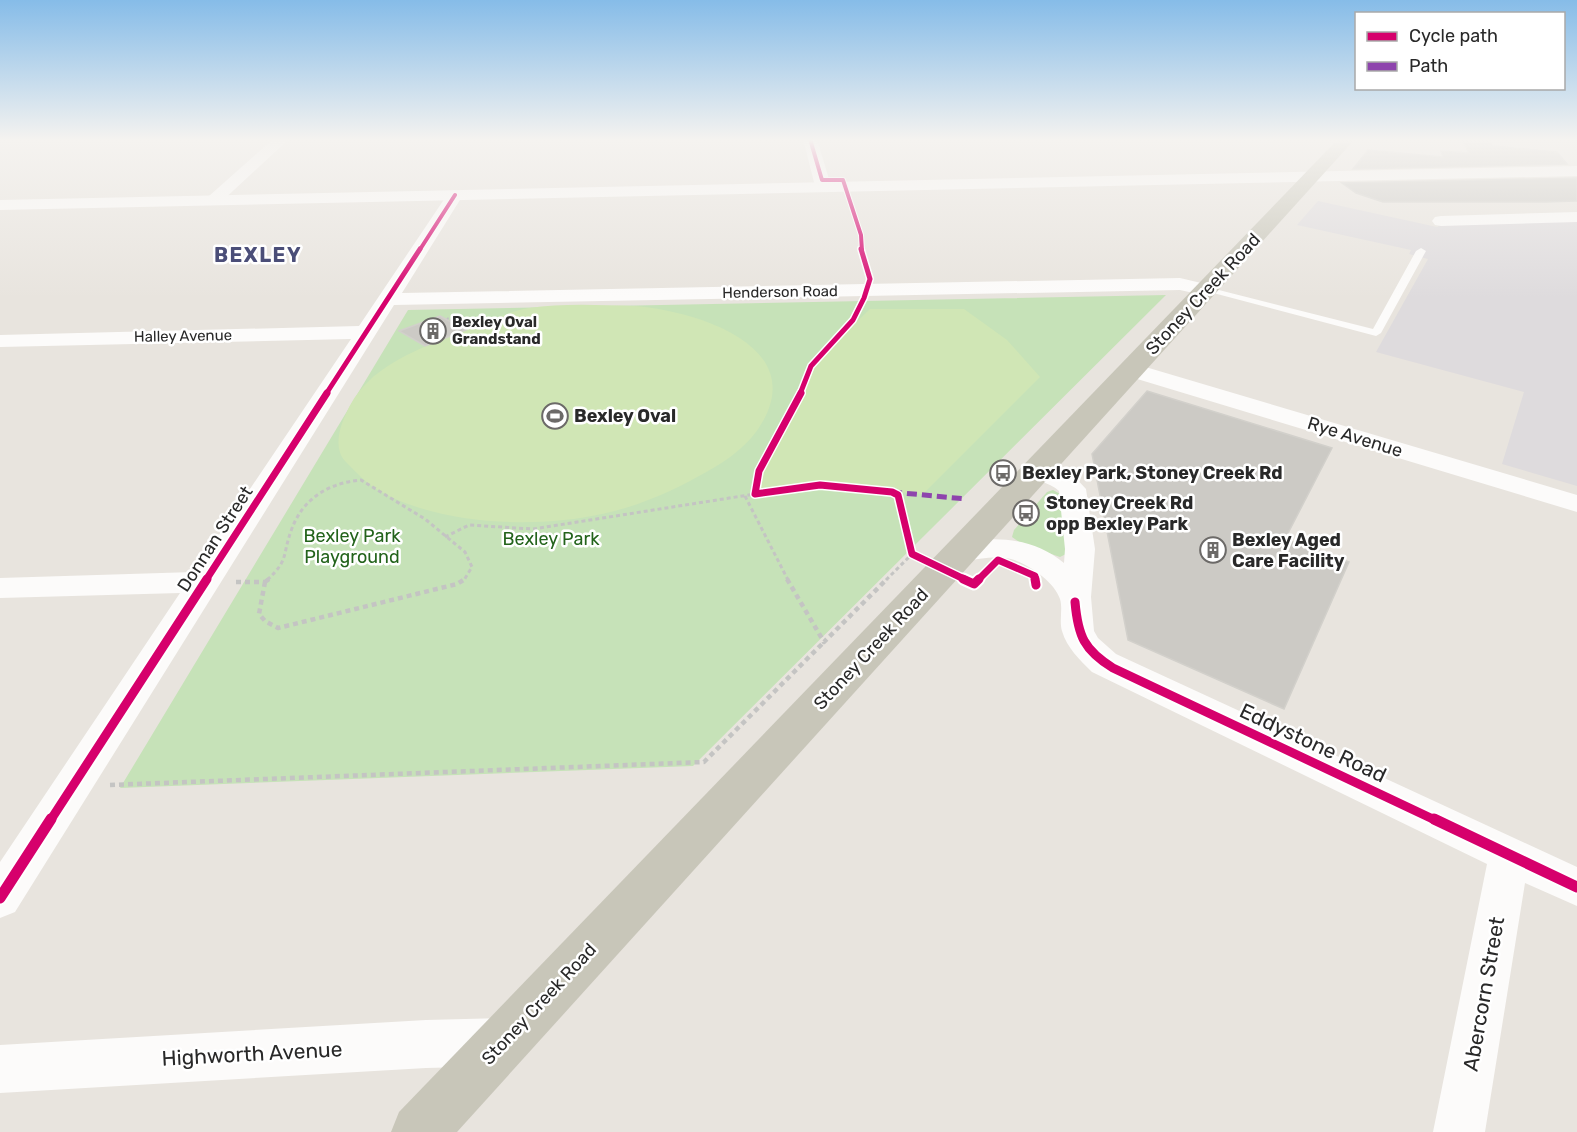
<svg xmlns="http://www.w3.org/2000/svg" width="1577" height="1132" viewBox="0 0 1577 1132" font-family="Rubik,sans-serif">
<rect width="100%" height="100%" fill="#e8e4de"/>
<!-- industrial -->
<path fill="#dedbdd" d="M1318,201L1437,227L1442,224L1577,221V486L1502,464L1524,392L1376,352L1428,259L1409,254L1411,250L1297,225Z"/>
<!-- green -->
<path fill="#c6e2b8" d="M1166,295L693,766L120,788L408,310Z
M1053,490L1062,495L1068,553L1060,557L1022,544L1012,537L1014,530L1047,492Z"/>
<!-- pitch -->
<path fill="#d0e6b5" d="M634,306C683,309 794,338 769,408C757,441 728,461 699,476C669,493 635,507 602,514C534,529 437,525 376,489C365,482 354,470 345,461C334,449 339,429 345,416C366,364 422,348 470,329C489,322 509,311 529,308C561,303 601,305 634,306Z
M870,309H964L1007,340L1040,377L923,494L820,485L755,494L759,471L803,389L811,366Z"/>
<!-- building -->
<path fill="#cccac5" stroke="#d2d0cb" stroke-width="1.5" d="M1462,139H1489L1493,146L1557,152L1567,164L1353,169L1368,150L1443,157L1441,151L1469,153Z
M1577,178V201L1545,202H1383L1356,193L1342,183Z
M440,316L466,330L425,346L399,331Z
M1147,391L1332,448L1285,539L1349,562L1284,709L1128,640L1092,454Z"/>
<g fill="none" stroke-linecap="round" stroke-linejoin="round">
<!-- path-far2 -->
<path stroke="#c4c4c3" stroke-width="2" stroke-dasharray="2 1.5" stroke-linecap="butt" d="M447,318L463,327"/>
<!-- path-far1 -->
<path stroke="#c4c4c3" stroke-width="3" stroke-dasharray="4 3" stroke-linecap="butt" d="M745,496L788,580
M445,537L469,525L533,529L755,494
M267,580C289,560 282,556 291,531C302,499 328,483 361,480L425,519L465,552L472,567L464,580
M886,580L912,554"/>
<!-- path -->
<path stroke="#c4c4c3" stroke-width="4.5" stroke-dasharray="5 4" stroke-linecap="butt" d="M787,579L824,642L887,579
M236,582H265
M265,582L259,614L265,621L278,628L457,584L465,579
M265,582L269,579
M110,785L704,762L824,642"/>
<!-- lane -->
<path fill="#fcfbfa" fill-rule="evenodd" d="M1421,248L1426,251L1381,333L1376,336L1202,290L1207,287L1373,329L1416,251Z"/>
<!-- street -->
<path fill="#fcfbfa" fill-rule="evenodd" d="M273,139H289L221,202H209L207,199L209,196Z
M803,139H817L831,186L829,189H817L815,186Z
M455,190L463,195L402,293L1180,278L1214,286L1217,290L1214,294L1207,296L1180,290L394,305L15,912L0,918V862L180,593L0,598V578L194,572L351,339L0,347V335L359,326L449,192Z
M1577,212V222L1441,226L1435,225L1432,221L1435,217L1441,216Z
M1132,363L1577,495V512L1124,375L1121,370L1124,365Z
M1038,463L1072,474L1086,489L1095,549L1091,597L1094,631L1098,638L1116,654L1577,867V906L1525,883L1485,1132H1433L1487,864L1092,672C1080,660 1067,648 1062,631C1059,621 1063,609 1060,599C1054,581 1028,564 1011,559C990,553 971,564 952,559L947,552L952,545C990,535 1031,536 1064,563L1065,549L1059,491C1049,481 1033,482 1025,471L1029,465Z
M504,1018L521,1025L528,1042L521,1059L504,1066L426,1068L0,1093V1045L426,1020Z"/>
<!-- secondary -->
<path fill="#fcfbfa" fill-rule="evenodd" d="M1577,166V176L0,210V200Z"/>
<!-- primary -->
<path fill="#c8c6b9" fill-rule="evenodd" d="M1338,139H1355L457,1132H391L399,1112Z"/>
<!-- quiet -->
<path stroke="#8e44ad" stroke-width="5" stroke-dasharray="10 5" stroke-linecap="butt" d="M892,492L966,499"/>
<!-- cycleway-far4 casing -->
<g stroke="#fff" stroke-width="6">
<path id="cycleway-far4" d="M810,139L822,180H843L861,235L862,251
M419,251L455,195"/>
</g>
<!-- cycleway-far3 casing -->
<g stroke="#fff" stroke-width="8">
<path id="cycleway-far3" d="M326,394L420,249
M800,394L811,366L853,320L864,298L870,279L861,249"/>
</g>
<!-- cycleway-far2 casing -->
<g stroke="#fff" stroke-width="10">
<path id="cycleway-far2" d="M801,393L759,471L755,494L820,485L892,492L898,495L912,554L966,580
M206,580L327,393
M978,580L998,560L1035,576V580"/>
</g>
<!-- cycleway-far1 casing -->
<g stroke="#fff" stroke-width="13">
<path id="cycleway-far1" d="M963,579L974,584L979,579
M1035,579L1036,585
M1075,602C1078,636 1084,650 1113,668L1437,821
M50,821L207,579"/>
</g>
<!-- cycleway casing -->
<g stroke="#fff" stroke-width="15">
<path id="cycleway" d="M1434,819L1577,887
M0,898L51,819"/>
</g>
<!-- cycleway-far4 -->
<use href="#cycleway-far4" stroke="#d6006c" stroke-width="4"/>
<!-- cycleway-far3 -->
<use href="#cycleway-far3" stroke="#d6006c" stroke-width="5"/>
<!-- cycleway-far2 -->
<use href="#cycleway-far2" stroke="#d6006c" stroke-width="7"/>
<!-- cycleway-far1 -->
<use href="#cycleway-far1" stroke="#d6006c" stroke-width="9"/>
<!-- cycleway -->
<use href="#cycleway" stroke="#d6006c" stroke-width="11"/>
</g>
<!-- sky -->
<linearGradient id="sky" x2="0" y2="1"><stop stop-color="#86bce8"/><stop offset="0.47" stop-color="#f5f3f0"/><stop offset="1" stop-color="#f5f3f0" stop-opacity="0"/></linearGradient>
<rect width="1577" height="298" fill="url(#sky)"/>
<!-- icons -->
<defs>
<g id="building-ring" transform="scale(1.35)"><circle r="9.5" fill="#fff" stroke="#6c6a68" stroke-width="1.5"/><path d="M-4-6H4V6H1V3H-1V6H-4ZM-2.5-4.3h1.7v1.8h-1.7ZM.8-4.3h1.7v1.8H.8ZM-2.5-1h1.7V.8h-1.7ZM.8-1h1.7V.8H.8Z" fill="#6c6a68"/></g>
<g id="stadium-ring" transform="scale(1.35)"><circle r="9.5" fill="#fff" stroke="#6c6a68" stroke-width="1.5"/><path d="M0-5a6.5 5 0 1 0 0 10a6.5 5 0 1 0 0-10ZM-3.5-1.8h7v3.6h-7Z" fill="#6c6a68"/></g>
<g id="bus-ring" transform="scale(1.35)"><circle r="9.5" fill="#fff" stroke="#6c6a68" stroke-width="1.5"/><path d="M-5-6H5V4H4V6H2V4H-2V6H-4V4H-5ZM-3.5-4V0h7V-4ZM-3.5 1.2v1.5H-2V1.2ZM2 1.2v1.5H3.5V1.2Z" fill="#6c6a68"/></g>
</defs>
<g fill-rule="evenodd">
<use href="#building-ring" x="433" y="331"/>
<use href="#stadium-ring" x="555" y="416"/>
<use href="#bus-ring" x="1003" y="473"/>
<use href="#bus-ring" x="1026" y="513"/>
<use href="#building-ring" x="1213" y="550"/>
</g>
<g text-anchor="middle" stroke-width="5" stroke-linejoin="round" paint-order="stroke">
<!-- far-street labels -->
<g font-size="15" fill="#292929" stroke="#fff">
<text transform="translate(780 292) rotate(-1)" y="5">Henderson Road</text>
<text transform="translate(183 336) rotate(-1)" y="5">Halley Avenue</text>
</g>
<!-- far-poi labels -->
<g font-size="15" font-weight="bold" fill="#292929" stroke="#fff" text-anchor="start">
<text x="452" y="327">Bexley Oval<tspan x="452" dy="17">Grandstand</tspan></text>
</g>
<!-- street labels -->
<g font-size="18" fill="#292929" stroke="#fff">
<text transform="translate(1203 294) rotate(-47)" y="6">Stoney Creek Road</text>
<text transform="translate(1355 437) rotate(17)" y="6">Rye Avenue</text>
<text transform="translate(215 539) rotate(-57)" y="6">Donnan Street</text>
<text transform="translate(871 649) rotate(-47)" y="6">Stoney Creek Road</text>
<text transform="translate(539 1004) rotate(-47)" y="6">Stoney Creek Road</text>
</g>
<!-- poi labels -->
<g font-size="18" font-weight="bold" fill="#292929" stroke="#fff" text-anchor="start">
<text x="574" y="422">Bexley Oval</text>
<text x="1022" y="479">Bexley Park, Stoney Creek Rd</text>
<text x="1046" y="509">Stoney Creek Rd<tspan x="1046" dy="21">opp Bexley Park</tspan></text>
<text x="1232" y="546">Bexley Aged<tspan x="1232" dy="21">Care Facility</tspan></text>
</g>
<!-- park labels -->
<g font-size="18" fill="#23631b" stroke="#fff">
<text x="352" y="542">Bexley Park<tspan x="352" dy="21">Playground</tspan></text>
<text x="551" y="545">Bexley Park</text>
</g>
<!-- far-district labels -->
<g font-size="20" font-weight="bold" letter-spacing="1.5" fill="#4b4e78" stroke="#fff">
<text x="258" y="262">BEXLEY</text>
</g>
<!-- near-street labels -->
<g font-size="21" fill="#292929" stroke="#fff">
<text transform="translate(1313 743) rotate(25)" y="7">Eddystone Road</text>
<text transform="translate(1484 994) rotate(-80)" y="7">Abercorn Street</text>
<text transform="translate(252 1054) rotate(-3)" y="7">Highworth Avenue</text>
</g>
</g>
<!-- legend -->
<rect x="1355" y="12" width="210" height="78" fill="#ffffff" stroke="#a9a9a9" stroke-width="1.5"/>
<rect x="1367" y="32" width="30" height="9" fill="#d6006c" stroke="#a9a9a9" stroke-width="1.5"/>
<text x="1409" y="42" font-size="18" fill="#292929">Cycle path</text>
<rect x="1367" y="62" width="30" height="9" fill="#8e44ad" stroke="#a9a9a9" stroke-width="1.5"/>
<text x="1409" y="72" font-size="18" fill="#292929">Path</text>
</svg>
